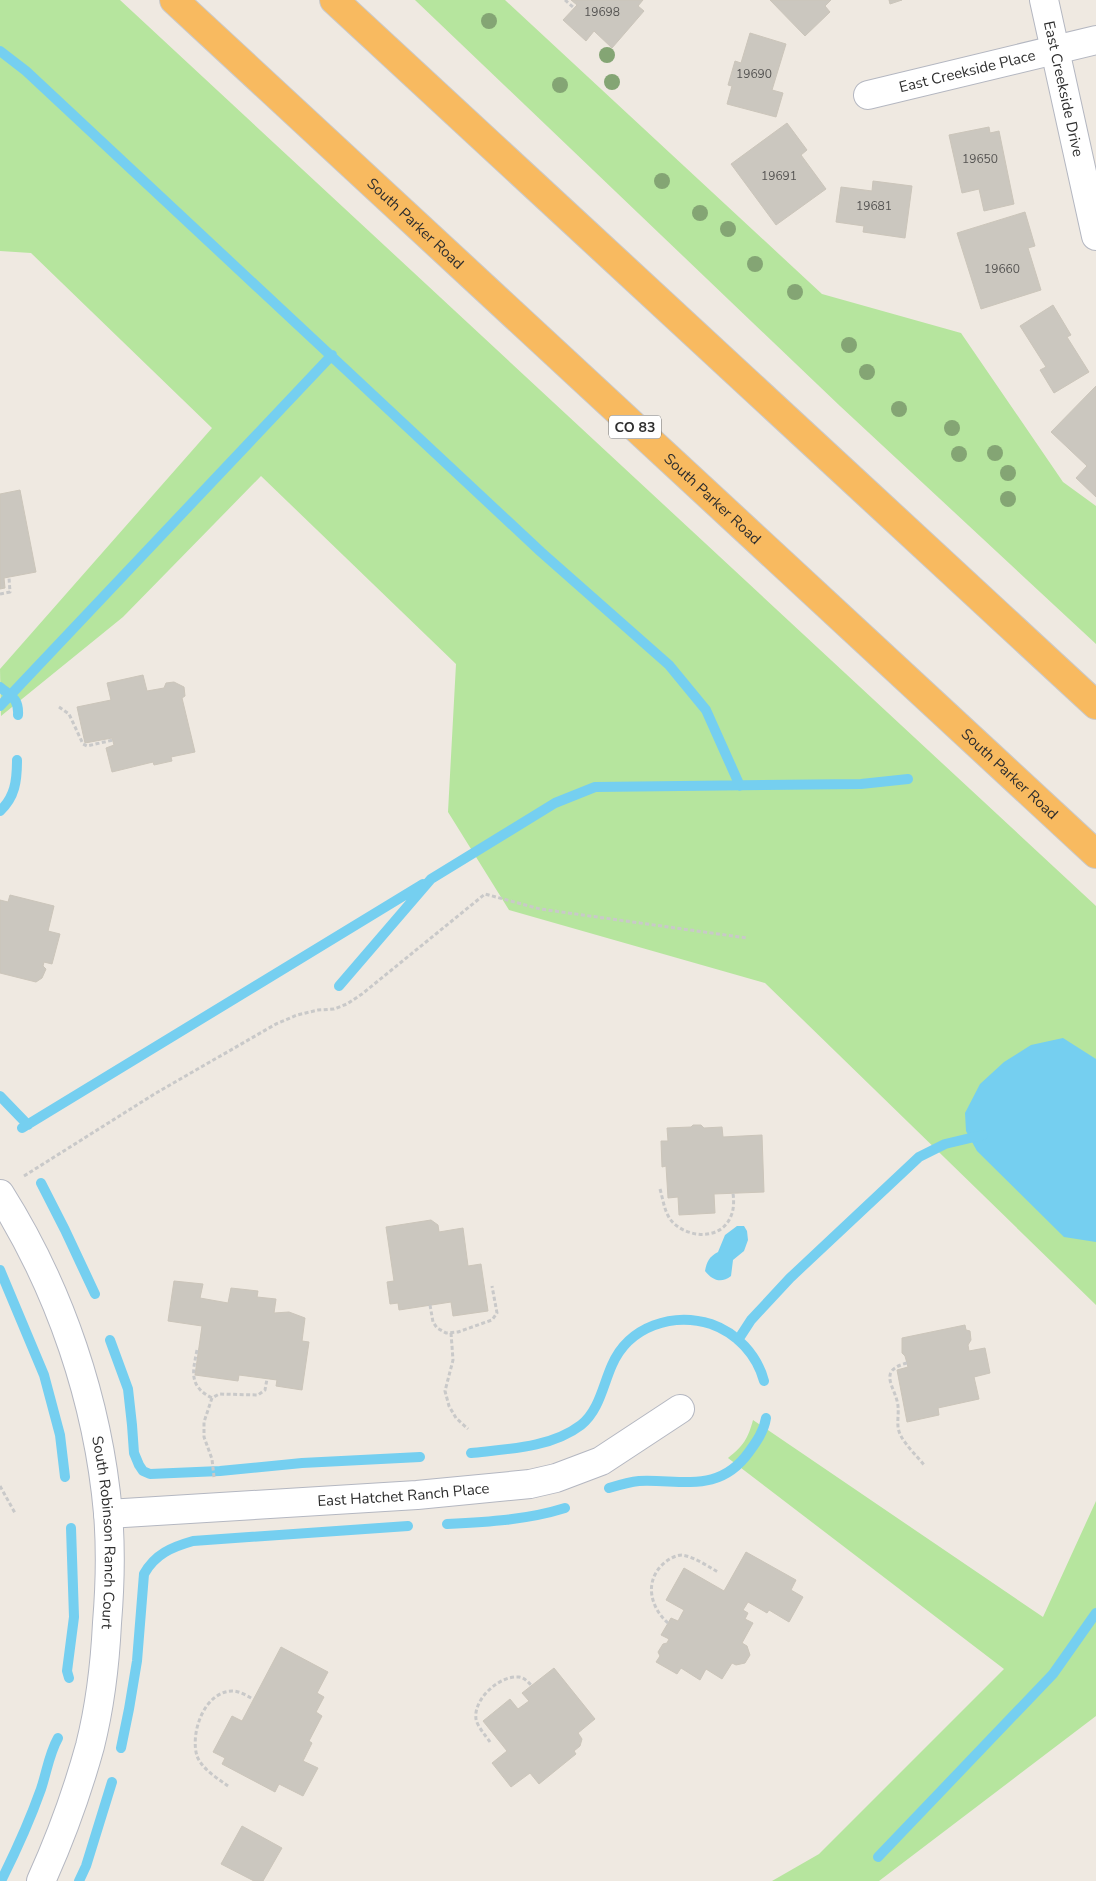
<svg xmlns="http://www.w3.org/2000/svg" width="1096" height="1881" viewBox="0 0 1096 1881" font-family="'Nunito Sans',sans-serif">
<rect width="100%" height="100%" fill="#efe9e1"/>
<!-- green -->
<path fill="#b6e59e" d="M0,0H120L1096,906V1305L765,983L509,910L448,812L456,664L261,476L123,617L1,716L0,669L212,428L31,253L0,251Z
M415,0H505L822,294L961,333L1063,482L1096,506V644L840,406Z
M753,1420L1043,1617L1096,1501V1716L879,1881H772L819,1854L1004,1669L728,1458C743,1446 748,1439 753,1420Z"/>
<!-- water -->
<path fill="#75cff0" d="M1063,1038L1096,1059V1242L1064,1237L977,1151L966,1131L965,1113L980,1084L1004,1062L1031,1045Z
M737,1226H744L747,1231L748,1240L744,1251L733,1260L731,1276C721,1284 712,1280 705,1271C707,1261 709,1257 718,1252L725,1235Z"/>
<g fill="none" stroke-linecap="round" stroke-linejoin="round">
<!-- stream -->
<path stroke="#75cff0" stroke-width="10" d="M0,51L26,71L541,552L669,665L706,710L740,786
M0,687C12,697 19,699 18,715
M0,706L332,355
M0,811C15,797 17,781 17,760
M339,986L431,879L555,803L595,787L861,784L908,779
M0,1096L28,1125
M22,1128L423,884
M41,1183L65,1230L95,1294
M0,1270L44,1375L60,1435L65,1477
M110,1340L128,1389L132,1425L134,1453L139,1465L143,1471L150,1474L220,1471L302,1463L420,1457
M738,1340L751,1320L790,1278L919,1157L945,1144L983,1135
M471,1453C507,1449 551,1448 581,1425C599,1411 603,1385 612,1365C629,1326 673,1312 711,1324C737,1333 757,1355 764,1381
M609,1488C619,1485 629,1482 639,1481C682,1479 719,1494 749,1452C757,1441 764,1431 766,1418
M447,1524C487,1522 527,1520 565,1508
M69,1678L67,1671L74,1617L71,1528
M121,1748L129,1709L137,1661L144,1574C155,1554 172,1547 193,1541L408,1526
M878,1857L1053,1674L1096,1613
M1,1881C16,1851 30,1820 41,1789C47,1771 49,1754 58,1738
M79,1881L86,1866L112,1782"/>
</g>
<!-- building -->
<path fill="#cbc7bf" stroke="#cbc5ba" d="M571,0H643L638,6L644,11L612,48L594,31L586,41L563,20L577,5Z
M770,0H831L825,6L830,12L805,36Z
M889,0H902L890,4Z
M750,33L786,44L772,90L783,93L776,117L727,104L732,86L728,85L735,61L741,63Z
M787,123L807,150L801,155L826,189L776,225L731,164Z
M989,127L990,133L999,131L1014,204L984,211L979,189L962,193L949,135Z
M873,181L912,186L905,238L863,232L864,226L836,222L841,187L872,191Z
M1025,212L1035,246L1028,248L1041,290L981,309L957,233Z
M1053,305L1071,335L1067,337L1089,372L1054,393L1040,370L1046,367L1020,326Z
M1096,386V497L1076,478L1087,466L1051,432Z
M20,490L36,572L4,578L5,588L0,589V494Z
M143,675L147,691L164,688L166,683L174,682L184,687L185,696L182,698L195,752L171,757L172,761L154,765L153,762L112,772L106,748L114,745L112,738L85,743L77,707L111,700L107,683Z
M10,895L54,906L48,931L60,934L52,964L44,962L43,966L46,969L42,978L36,982L0,973V900L8,902Z
M693,1125H701L704,1128L722,1127L723,1137L762,1135L764,1192L714,1194L715,1213L679,1215L678,1197L668,1198L666,1166L662,1167L661,1141H668L667,1128L691,1127Z
M431,1220L438,1225L439,1232L463,1228L468,1266L481,1264L488,1311L453,1316L451,1302L399,1310L398,1303L390,1304L387,1282L394,1281L386,1227Z
M174,1281L203,1284L200,1298L228,1303L231,1288L258,1291L257,1297L276,1299L274,1313L289,1312L305,1318L302,1341L309,1342L302,1390L276,1386L277,1380L239,1375L238,1381L195,1375L202,1326L168,1321Z
M965,1325L966,1330L970,1331L971,1340L968,1345L969,1351L985,1348L990,1373L974,1377L979,1399L938,1408L939,1415L907,1422L897,1370L908,1367L905,1356L902,1353V1338Z
M746,1552L796,1580L791,1590L803,1597L789,1622L769,1610L767,1613L748,1602L743,1610L748,1613L745,1619L753,1623L742,1643L747,1646L750,1655L745,1663L736,1665L732,1663L722,1679L706,1669L700,1680L681,1668L677,1674L656,1662L660,1656L658,1652L663,1644L667,1643L669,1639L661,1635L671,1618L678,1621L684,1610L666,1600L684,1568L724,1591Z
M281,1647L328,1672L317,1693L324,1697L316,1712L322,1716L309,1741L312,1743L303,1761L318,1768L303,1796L279,1784L275,1792L222,1764L225,1758L213,1752L232,1716L242,1721Z
M554,1668L595,1719L578,1733L582,1739L580,1746L574,1751L576,1754L539,1784L530,1773L511,1787L492,1763L507,1751L483,1721L510,1699L518,1709L529,1701L522,1693Z
M242,1826L282,1848L263,1881H254L221,1864Z"/>
<g fill="none" stroke-linecap="round" stroke-linejoin="round">
<!-- minor casing -->
<g stroke="#b4b7c1" stroke-width="30">
<g id="minor">
<path id="s1" d="M1044,0L1096,236"/>
<path id="s2" d="M868,95L1096,40"/>
<path id="s3" d="M0,1194C60,1289 98,1401 108,1513C111,1550 110,1587 107,1623C105,1664 100,1706 90,1746C77,1793 61,1837 41,1881"/>
<path id="s4" d="M108,1514L417,1495L530,1484L556,1478L601,1461L680,1409"/>
</g>
</g>
<!-- trunk casing -->
<g stroke="#c9c9c9" stroke-width="30">
<g id="trunk">
<path id="s5" d="M174,0L1096,854"/>
<path d="M334,0L1096,705"/>
</g>
</g>
<!-- path -->
<path stroke="#c9c9c9" stroke-width="3" stroke-dasharray="4 2.5" stroke-linecap="butt" d="M565,0L574,8
M0,594L10,592L9,578
M59,707L69,714L83,744L87,746L113,740
M24,1176L156,1093L276,1024L297,1015L318,1010L334,1009L347,1004L362,994L485,894L540,909L747,938
M660,1189C663,1199 664,1210 670,1219C684,1238 721,1242 731,1216C734,1209 734,1201 733,1193
M430,1305L433,1322L437,1328L446,1333L458,1332L492,1320L497,1313L492,1286
M451,1333L453,1360L445,1391L449,1406L456,1418L468,1429
M197,1350C193,1371 188,1386 212,1398
M907,1363C876,1371 896,1387 898,1406C899,1415 896,1426 900,1434C905,1445 917,1456 924,1465
M214,1477L212,1459L204,1437V1422L212,1398L219,1394L258,1395L265,1390L267,1379
M0,1486L15,1513
M668,1623C651,1608 644,1583 662,1565C667,1560 675,1555 682,1555C695,1557 707,1566 718,1572
M490,1742C486,1736 477,1726 476,1719C473,1699 500,1675 519,1677C525,1678 528,1682 532,1686
M228,1786C217,1778 202,1769 197,1756C190,1733 204,1692 232,1691C240,1691 247,1696 253,1699"/>
<!-- minor -->
<use href="#minor" stroke="#fff" stroke-width="28"/>
<!-- trunk -->
<use href="#trunk" stroke="#f8ba60" stroke-width="28"/>
</g>
<!-- trees -->
<g fill="#84a574">
<circle cx="489" cy="21" r="8"/>
<circle cx="607" cy="55" r="8"/>
<circle cx="612" cy="82" r="8"/>
<circle cx="560" cy="85" r="8"/>
<circle cx="662" cy="181" r="8"/>
<circle cx="700" cy="213" r="8"/>
<circle cx="728" cy="229" r="8"/>
<circle cx="755" cy="264" r="8"/>
<circle cx="795" cy="292" r="8"/>
<circle cx="849" cy="345" r="8"/>
<circle cx="867" cy="372" r="8"/>
<circle cx="899" cy="409" r="8"/>
<circle cx="952" cy="428" r="8"/>
<circle cx="995" cy="453" r="8"/>
<circle cx="959" cy="454" r="8"/>
<circle cx="1008" cy="473" r="8"/>
<circle cx="1008" cy="499" r="8"/>
</g>
<g text-anchor="middle" stroke-width="5" stroke-linejoin="round" paint-order="stroke">
<!-- number labels -->
<g font-size="12" fill="#555452">
<text x="602" y="16">19698</text>
<text x="754" y="78">19690</text>
<text x="980" y="163">19650</text>
<text x="779" y="180">19691</text>
<text x="874" y="210">19681</text>
<text x="1002" y="273">19660</text>
</g>
<!-- shield labels -->
<rect fill="#fff" stroke="#6d6d6d" stroke-width="1" x="609" y="415.5" width="52" height="23" rx="4"/>
<g font-size="14" font-weight="bold" fill="#2e2e2e">
<text x="635" y="432">CO 83</text>
</g>
<!-- street labels -->
<g font-size="15" fill="#2e2e2e" stroke="#fff">
<text dy="5" stroke="none"><textPath href="#s2" startOffset="102">East Creekside Place</textPath></text>
<text dy="5" stroke="none"><textPath href="#s1" startOffset="91">East Creekside Drive</textPath></text>
<text dy="5" stroke="none"><textPath href="#s5" startOffset="329">South Parker Road</textPath></text>
<text dy="5" stroke="none"><textPath href="#s5" startOffset="734">South Parker Road</textPath></text>
<text dy="5" stroke="none"><textPath href="#s5" startOffset="1139">South Parker Road</textPath></text>
<text dy="5" stroke="none"><textPath href="#s4" startOffset="296">East Hatchet Ranch Place</textPath></text>
<text dy="5" stroke="none"><textPath href="#s3" startOffset="359">South Robinson Ranch Court</textPath></text>
</g>
</g>
</svg>
